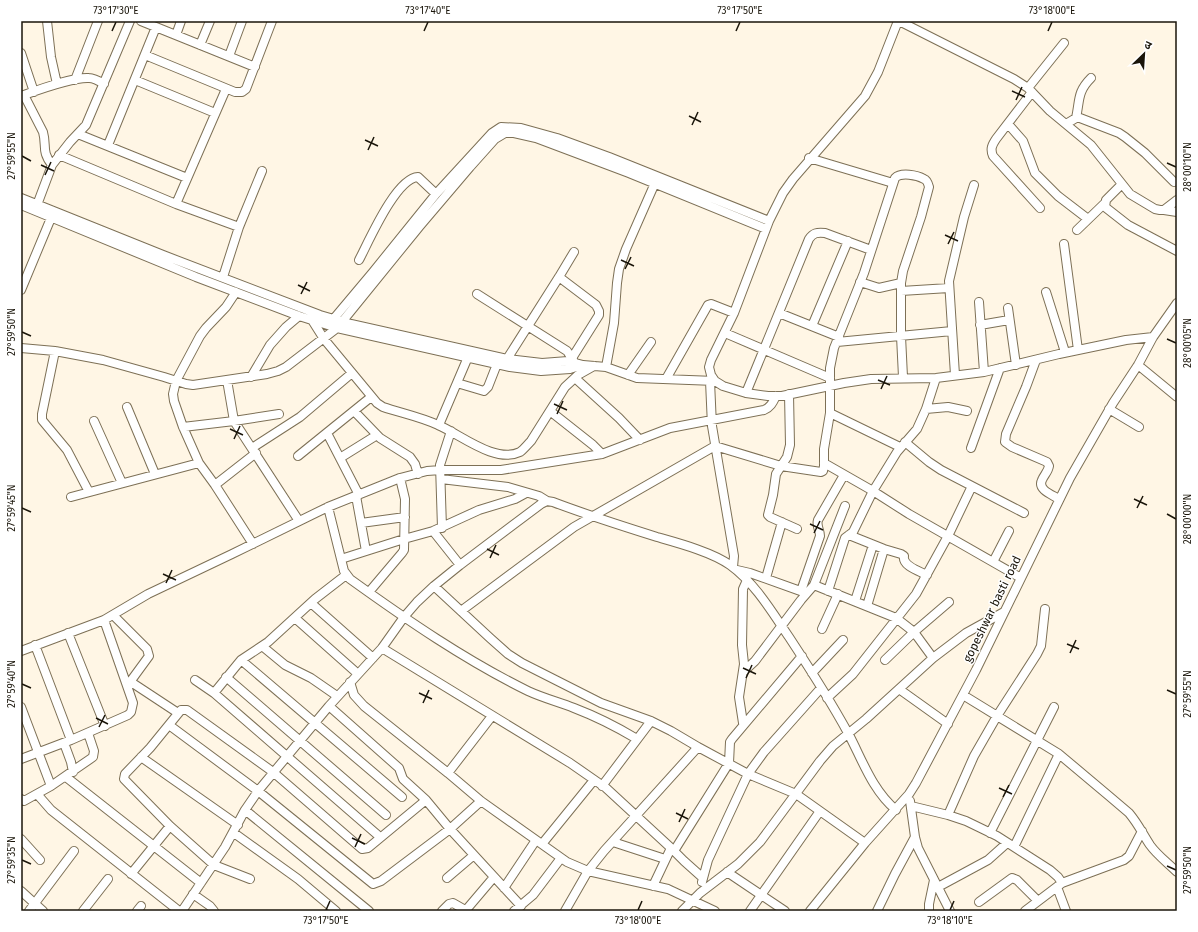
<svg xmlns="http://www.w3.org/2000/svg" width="1198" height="932" viewBox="0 0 1198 932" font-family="'Fira Sans','Noto Sans Devanagari',sans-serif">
<rect width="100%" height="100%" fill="#fff6e5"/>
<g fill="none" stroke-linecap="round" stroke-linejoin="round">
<!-- minor casing -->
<g stroke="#7d7056" stroke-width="10">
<path id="minor" d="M47,21L51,57L57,84
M141,21L255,67
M898,21L878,72L865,96L793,179L783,193L769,221L734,313L711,360L709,367L711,375L715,381L723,386L746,393L768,396H782L844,383L871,379L936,378L984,372L1059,354L1126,340L1153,337
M899,21L1014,79L1028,88L1050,111L1091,145L1130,194L1155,209L1160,210H1164L1177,200
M176,35L181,21
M200,45L210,21
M21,53L34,92
M145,55L235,92H242L246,89L272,21
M229,56L242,21
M75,80L98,21
M135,80L215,113
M1028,88L1064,43
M1032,92L996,139C992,145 990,149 993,156L1040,208
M24,95L43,132C47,146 41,151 52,165
M21,96C38,90 72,77 89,78C94,78 99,81 104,84
M1076,118C1080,100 1077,92 1091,78
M1008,124L1023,141L1035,173L1058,196L1088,219
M1066,124L1076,118H1080L1119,133L1125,137L1145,153L1174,182
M78,134L187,178
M108,145L156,27
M59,155L176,204L239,227
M809,158L893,183
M1121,185L1106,200L1105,207L1128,225L1177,251
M21,198L163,255L320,315L351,324L507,359L542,363L568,361L583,365L606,367L637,378L715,381
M176,204L226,89
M21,205L196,277L299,316L337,328L510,367L541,371L570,369L582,365
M37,205L52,165L70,142L86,125L130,21
M1164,210L1177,212
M1077,230L1105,203
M1064,244L1078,350
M359,260C369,241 396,178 418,177L436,194
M223,277L239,227L262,171
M559,277L596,305L599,311V315L572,358
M860,282L879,288L901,283
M21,290L51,218
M901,291L949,288
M236,292L226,307L206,328L200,336L176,381L173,394L174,401L183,427L199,463L215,485L253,544
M1046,292L1065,352
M477,294L567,351L575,363
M979,302L984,372
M1008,308L1016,365
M779,313L839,337
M312,320L324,339L377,403L383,407C401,413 421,417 438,425C460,434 495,464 520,452C524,449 527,445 531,441L565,387L578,375L594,366
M331,322L373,272L436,194L492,133L501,127L521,128L557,138L609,157L769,221
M980,325L1009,320
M812,326L848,241
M725,333L830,378
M837,342L952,331
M21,348L55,351L103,360L164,377L186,384L193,385L267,374L278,371L286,367L337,328L419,227L470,167L495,139L505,133H514L536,138L629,173L766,229
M55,351L42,414V420L67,450L89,492
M507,359L559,277L574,252
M1036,360L1026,387L1006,434L1005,442L1012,447L1047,462L1049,466C1048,472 1044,475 1042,480C1037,490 1053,495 1059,499
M1138,365L1177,397
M606,367L614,323L617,283L619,269L626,249L655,183
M628,375L651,342
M955,375L949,281L964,217L974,185
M251,377L270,345L286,327L299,316
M575,378L619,418L640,440
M666,379L708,305L711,304L734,313
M227,380L234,421L299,521
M710,381L712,426L734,556L733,567
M457,383L484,391L488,387L497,364
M746,393L809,239C813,233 817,232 825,233L871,250
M789,394L790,445L787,457L776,474L773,495L768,515L770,517L797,529
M127,407L155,474
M926,409L948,407L967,411
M1109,409L1139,427
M354,411L380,438L410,457L415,464L418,474
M550,411L593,445L602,454
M830,413L900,447
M94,421L122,483
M439,425L468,357
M183,427L234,421L279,414
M327,433L359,495
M905,442L929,462L941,470L1024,513
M252,448L300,417L352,373
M971,448L1000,368
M298,456L371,397
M340,458L377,435
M824,463L873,491L909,514L1021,578
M441,479L508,487L539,496L547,501
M215,485L256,453
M356,496L366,551
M71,497L199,463
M328,507L344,571L350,579C407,620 465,660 528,691C543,698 559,702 574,708C595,716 617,727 637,739
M361,523L405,517
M442,528L440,465L451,431
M433,531L460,565
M849,535L884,549L901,554L904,556C902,566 919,571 927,575
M341,559L404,539L433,531L479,510L515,499L526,493
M993,562L1009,531
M737,570L750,573L806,593
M766,578L782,522
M814,585L896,618L914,632L933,658
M434,586L490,638L508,654L522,663L601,703L651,721L671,731L698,747L748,774L796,794L865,843
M801,591L820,536C820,530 816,526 818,520L844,475
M828,591L845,538L853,532L873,491L897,452L917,429L926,409L936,378
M369,592L402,553L404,550L405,499L400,478
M855,601L873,545
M311,603L373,658
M867,606L884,549
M461,611L574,527L715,446L781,466L821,472L823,471L824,466V449L830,413V368L834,348L864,273L895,178C901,172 917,175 924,179C927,180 928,183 929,187L921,217L903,271L901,283V336L903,377
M113,615L147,649L149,656L130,682
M295,618L358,674
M822,629L838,594
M68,633L105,726
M35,645L71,740
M262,646L285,665L311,678L337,696
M382,648L570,763L606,788L671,848L684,861L703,878
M21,651L104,620L148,594L232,554L328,507L400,478L427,471L441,470H501L602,454L670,428L764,410C771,407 773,402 776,396
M241,660L402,797
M885,660L914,632L949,602
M743,672L755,661L801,600L814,585L845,506
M812,673L843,640
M226,677L386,815
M195,680L214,693L380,837
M126,682L134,684L178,713
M350,682L354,695L364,706L448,773L481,801L567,862L588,871L668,889L715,911
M899,689L948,724
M214,693L241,660L268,642L315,599L346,575
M963,695L1059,754L1109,796L1129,813C1139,825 1142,833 1150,845C1157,855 1168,863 1177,872
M827,698L853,674L916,594L948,536L972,486
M329,706L399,768L403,779L426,800L450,829L521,906
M21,707L51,786
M743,723L739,697L744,664L742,645L743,589L747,580
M169,725L258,791L373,884L381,881L450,829L481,801
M64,743L71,762L73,772
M141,757L238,825
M21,759L71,740L128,715L131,712L133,703L104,620
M448,773L492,716
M66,777L201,883
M602,786L651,721
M37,794L51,810L179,911
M21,799L24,801L51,786L93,757L94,751L88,733
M910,801L915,837L918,848L950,911
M911,806L948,815L966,821L997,836L1050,870L1058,877L1062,883
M245,810L369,911
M948,815L974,756L997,716L1037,654L1041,646L1045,609
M234,833L298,879L336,911
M990,833L1054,707
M21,839L40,860
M613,842L665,859
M542,844L594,780
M1014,847L1059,754
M674,851L729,763L730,742L732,739L802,656
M727,872L785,911
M131,874L170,826
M447,878L474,855
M250,879L214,865L170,826L124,779L125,774L150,748L181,710H187L273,772L362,849L368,848L426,800
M702,882L708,860L748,774L764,752L821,688
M653,886L671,848
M938,887L988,860L1007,843
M1057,887L1066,911
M504,888L536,840
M21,891L43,911
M193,894L210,906L214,911
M979,902L1012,878L1017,880L1038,901
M466,910L494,877
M29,911L74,851
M83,911L108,879
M137,911L141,906
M182,911L225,847L245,810L258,791L329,706L382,648L404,617L417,602L434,586L460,565L541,504L547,501L553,502C587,515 622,526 657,537C678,543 712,552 730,565C755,583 772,612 789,637C810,669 830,700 848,733C862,759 872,790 896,810
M442,911L449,904L453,903L467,911
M514,911L533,895L561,858
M565,911L588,871L604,851L698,747
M682,911L700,893L738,864L760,842L820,761L833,746L866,719L933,658L966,633L1004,612
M750,911L820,811
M810,911L865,843L909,794L916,783L976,670L1070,478L1113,403L1138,365L1153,337L1177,303
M877,911L895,874L915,837
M929,911V904L934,880
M1025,911L1062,883L1124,860L1129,856L1142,831"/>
</g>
<!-- minor -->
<use href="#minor" stroke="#fff" stroke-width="8"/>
</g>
<!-- ticks -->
<path fill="none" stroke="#1a150a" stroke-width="1.5" d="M112,31L116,22M424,31L428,22M736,31L740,22M1048,31L1052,22M1012,91L1025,97M1016,100L1022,87M689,116L701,122M692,125L698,112M365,140L378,146M368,150L374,137M22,156L31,161M1167,163L1176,167M41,165L54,171M45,175L51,162M945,235L958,241M948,244L954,232M621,260L634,266M625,269L631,257M298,285L310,291M301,294L307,282M22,332L31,336M1167,339L1176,343M878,380L890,385M881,389L887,376M554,404L567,410M557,414L563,401M230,429L243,435M234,439L240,426M1134,499L1147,505M22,508L31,512M1137,508L1143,496M1167,514L1176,519M810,524L823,530M814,533L820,521M487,549L499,555M490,558L496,545M163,574L176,580M166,583L172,570M1067,644L1079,649M1070,653L1076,640M743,668L756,674M746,678L752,665M22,684L31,688M1167,690L1176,694M419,693L432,699M423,703L429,690M96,718L108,724M99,727L105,715M999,788L1012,794M1003,797L1009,785M676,813L688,819M679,822L685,809M352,838L365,844M355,847L361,834M22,860L31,864M1167,866L1176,870M326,910L330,901M638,910L642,901M950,910L954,901"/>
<g text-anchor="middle" stroke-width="3" stroke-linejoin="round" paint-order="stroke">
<!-- street labels -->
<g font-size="12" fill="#1a150a" stroke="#fff">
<text transform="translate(992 609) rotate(-64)" y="4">gopeshwar basti road</text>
</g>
</g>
<!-- border -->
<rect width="1198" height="932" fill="none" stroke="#ffffff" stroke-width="44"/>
<!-- north arrow -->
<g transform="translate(1144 54) rotate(25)" stroke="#ffffff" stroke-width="3" paint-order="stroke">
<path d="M0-3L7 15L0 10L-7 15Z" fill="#1a150a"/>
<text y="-6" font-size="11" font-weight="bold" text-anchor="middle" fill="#1a150a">उ</text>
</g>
<rect x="22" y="22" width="1154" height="888" fill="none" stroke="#1a150a" stroke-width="1.5"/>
<g font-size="10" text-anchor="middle" fill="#1a150a">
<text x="116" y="14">73°17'30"E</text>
<text x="428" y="14">73°17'40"E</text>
<text x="740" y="14">73°17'50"E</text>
<text x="1052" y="14">73°18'00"E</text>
<text transform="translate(11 156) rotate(-90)" y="4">27°59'55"N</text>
<text transform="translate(1187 167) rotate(-90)" y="4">28°00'10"N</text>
<text transform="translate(11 332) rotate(-90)" y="4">27°59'50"N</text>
<text transform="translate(1187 343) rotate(-90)" y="4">28°00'05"N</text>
<text transform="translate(11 508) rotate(-90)" y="4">27°59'45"N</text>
<text transform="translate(1187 519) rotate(-90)" y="4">28°00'00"N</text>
<text transform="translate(11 684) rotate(-90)" y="4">27°59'40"N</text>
<text transform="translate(1187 694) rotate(-90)" y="4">27°59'55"N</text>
<text transform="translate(11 860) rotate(-90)" y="4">27°59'35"N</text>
<text transform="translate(1187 870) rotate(-90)" y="4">27°59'50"N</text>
<text x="326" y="924">73°17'50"E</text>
<text x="638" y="924">73°18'00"E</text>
<text x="950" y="924">73°18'10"E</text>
</g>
</svg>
